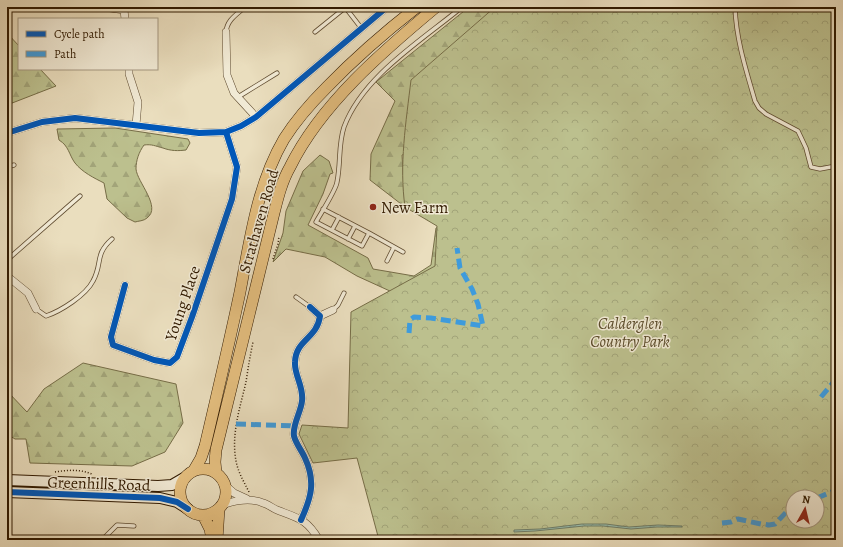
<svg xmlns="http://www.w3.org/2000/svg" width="843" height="547" viewBox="0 0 843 547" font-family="Alegreya,serif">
<defs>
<pattern id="forest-firs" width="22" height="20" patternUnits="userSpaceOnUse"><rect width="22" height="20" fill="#bcc08e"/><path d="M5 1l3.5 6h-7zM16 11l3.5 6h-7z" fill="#a2a479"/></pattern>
<pattern id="park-crowns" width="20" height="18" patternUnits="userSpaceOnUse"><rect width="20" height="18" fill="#bcc08e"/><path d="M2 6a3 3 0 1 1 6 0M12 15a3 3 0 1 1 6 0" fill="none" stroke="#a2a479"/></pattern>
<pattern id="water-waves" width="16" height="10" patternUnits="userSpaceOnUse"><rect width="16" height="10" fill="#99bdac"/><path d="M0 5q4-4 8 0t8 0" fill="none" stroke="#84a292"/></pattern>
</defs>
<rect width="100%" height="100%" fill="#eadebe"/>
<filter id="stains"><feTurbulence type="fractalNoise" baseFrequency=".005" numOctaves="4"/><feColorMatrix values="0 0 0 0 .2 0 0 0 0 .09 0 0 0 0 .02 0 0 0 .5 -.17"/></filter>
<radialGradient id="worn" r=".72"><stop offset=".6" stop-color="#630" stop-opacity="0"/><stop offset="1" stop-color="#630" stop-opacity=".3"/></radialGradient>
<!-- forest -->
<path fill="url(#forest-firs)" stroke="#766d47" d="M469,7H836L402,155L405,207L370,180L371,154L395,101L376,82Z
M7,33L19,46V69H40L56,86L7,105Z
M115,128L188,139L190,143L186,150C178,151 171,151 163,148C155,146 152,144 144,145C139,152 136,160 136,169C137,182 162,207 147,218C144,221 138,221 135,222L127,218L107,199L104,183C94,178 82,172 75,163C69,155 69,146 59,140L57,129Z
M320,155L329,161L333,173L330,174L323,194L308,225L368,258L373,269L414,276L431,265L436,228L467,215L414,302L357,276L325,257L286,249L273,262L283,233L286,211L303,171Z
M83,363L176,384L183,423L165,452L132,466L30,463L26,439H15L7,434V391L27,412L44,389Z"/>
<!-- park -->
<path fill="url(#park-crowns)" stroke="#766d47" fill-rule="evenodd" d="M495,7H836V540H379L357,458L313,463L299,434L302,425L348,428L351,312L435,266L437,226L405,207C399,165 406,122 411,80ZM793,497H817V521H793Z"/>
<!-- water -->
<path fill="url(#water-waves)" stroke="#6f7c67" d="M582,524H606L629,527L658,525L682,526V527H657L631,529L603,526H584L535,531L514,532V530L540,529Z"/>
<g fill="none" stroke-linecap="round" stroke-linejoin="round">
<!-- lane casing -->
<g stroke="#5f4b30" stroke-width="5">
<path id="lane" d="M345,7L362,29
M735,7C736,39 746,70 755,101L759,108L766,114L798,131L806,148L811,167L820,169L836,166
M226,32C227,20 236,15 245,7
M315,32L346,7
M238,97L277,73
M7,167L14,165
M323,209L369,233L362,246L316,222C321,213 336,190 337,182C341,163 338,145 344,127C363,76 421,41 462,7
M332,230L339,217
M369,233L403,252
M348,239L355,226
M7,260L80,196
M387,261L394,247
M296,297L310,307
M36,309L46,316C61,311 86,295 93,281C103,263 94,255 112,239
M333,310L338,305L344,293
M102,540L117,525L134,526"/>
</g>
<!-- street casing -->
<g stroke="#5f4b30" stroke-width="8">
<path id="street" d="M103,7L124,10L125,19
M226,32L227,75L234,93L256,117
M129,69V74L138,102L136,125
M7,133L42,122L75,118L199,133L226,132L241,126L256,117L387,7
M7,276L28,293L36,309
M125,285L111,337L113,345L154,360L170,363L177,357L192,317L232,199L237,167L226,132
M320,316L333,310
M226,486L234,493L247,499
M223,505C234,500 252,498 263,503C268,504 272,508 277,510C298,518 307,519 319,540
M301,520C311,498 316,482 305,458C302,451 296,444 294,436C292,425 301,412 302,401C304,387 294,375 295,362C296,339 317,339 320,316L310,307"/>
</g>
<!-- secondary casing -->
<g stroke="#311a00" stroke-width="12">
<path id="secondary" d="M7,480L158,486L172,485L184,478
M7,492L160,498L177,502L188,509"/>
</g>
<!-- primary casing -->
<g stroke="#311a00" stroke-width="12">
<path id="primary" d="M180 492a23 23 0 1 1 46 0a23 23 0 1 1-46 0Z
M194,470L201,458L205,446C217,395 229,344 240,292C250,240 257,185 284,139C296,120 311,103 327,87C355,58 385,32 417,7
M216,472L215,462L216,450L274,213C278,197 282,181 290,167C321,104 383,51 436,7
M203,515L210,529L212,540
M217,540L219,509"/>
</g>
<!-- path -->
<path stroke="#311a00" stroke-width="1.5" stroke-dasharray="1 2" stroke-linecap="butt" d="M273,259L278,244L279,236
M55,472C67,470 80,469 92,474
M249,492C244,482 238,472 236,461C231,434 240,408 246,382C248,369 250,356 253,342"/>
<!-- lane -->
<use href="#lane" stroke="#f1ead5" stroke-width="3.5"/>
<!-- street -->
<use href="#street" stroke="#f1ead5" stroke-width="7"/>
<!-- secondary -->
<use href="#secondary" stroke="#f1ead5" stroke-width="10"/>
<!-- primary -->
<use href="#primary" stroke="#e5bf7f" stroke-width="11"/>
<!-- quiet -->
<path stroke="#3e9bdc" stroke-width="5" stroke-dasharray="10 5" stroke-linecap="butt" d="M409,333L410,320L414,317L431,318L483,326L478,304L472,289L460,268L457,248
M821,397L836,379
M236,424L296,426
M817,498L836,490
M722,523L731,522L738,519L761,524L769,525L775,524L793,505"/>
<!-- cycleway casing -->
<g stroke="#f1ead5" stroke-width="8">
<path id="cycleway" d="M7,133L42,122L75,118L199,133L226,132L241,126L256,117L387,7
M125,285L111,337L113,345L154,360L170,363L177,357L192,317L232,199L237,167L226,132
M7,492L160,498L177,502L188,509
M301,520C311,498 316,482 305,458C302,451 296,444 294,436C292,425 301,412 302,401C304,387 294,375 295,362C296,339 317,339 320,316L310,307"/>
</g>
<!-- cycleway -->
<use href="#cycleway" stroke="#0057b8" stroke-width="6"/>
</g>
<!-- markers -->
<circle fill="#8f2418" stroke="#f1ead5" stroke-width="1.5" cx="373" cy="207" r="4"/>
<g text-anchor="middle" stroke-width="3" stroke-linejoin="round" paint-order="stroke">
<!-- poi labels -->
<g font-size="16" fill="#311a00" stroke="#f1ead5" text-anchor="start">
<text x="381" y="213">New Farm</text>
</g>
<!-- street labels -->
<g font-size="16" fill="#311a00" stroke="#f1ead5">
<text transform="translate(258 221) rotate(-74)" y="6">Strathaven Road</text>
<text transform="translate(182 303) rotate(-71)" y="6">Young Place</text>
<text transform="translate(99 483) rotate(2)" y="6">Greenhills Road</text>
</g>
<!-- park labels -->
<g font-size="16" font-style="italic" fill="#5b4c2b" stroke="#f1ead5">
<text x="630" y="329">Calderglen<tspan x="630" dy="18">Country Park</tspan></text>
</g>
</g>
<!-- margin -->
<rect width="843" height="547" fill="none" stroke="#eadebe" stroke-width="24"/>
<rect x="8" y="8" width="827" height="531" fill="none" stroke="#311a00" stroke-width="2"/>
<rect x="12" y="12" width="819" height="523" fill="none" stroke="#311a00"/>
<!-- legend -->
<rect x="18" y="18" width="140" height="52" fill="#f1ead5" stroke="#a49780"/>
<rect x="26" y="31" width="20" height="6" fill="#0057b8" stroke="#a49780"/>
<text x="54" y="38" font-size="12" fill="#311a00">Cycle path</text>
<rect x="26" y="51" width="20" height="6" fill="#3e9bdc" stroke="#a49780"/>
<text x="54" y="58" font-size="12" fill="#311a00">Path</text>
<!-- north arrow -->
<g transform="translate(805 509) rotate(8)"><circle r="19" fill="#f1ead5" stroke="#a49780"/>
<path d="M0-3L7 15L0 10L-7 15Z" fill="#8f2418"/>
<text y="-6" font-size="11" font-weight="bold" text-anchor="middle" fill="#311a00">N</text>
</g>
<rect width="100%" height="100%" filter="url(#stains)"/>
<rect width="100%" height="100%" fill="url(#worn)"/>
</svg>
